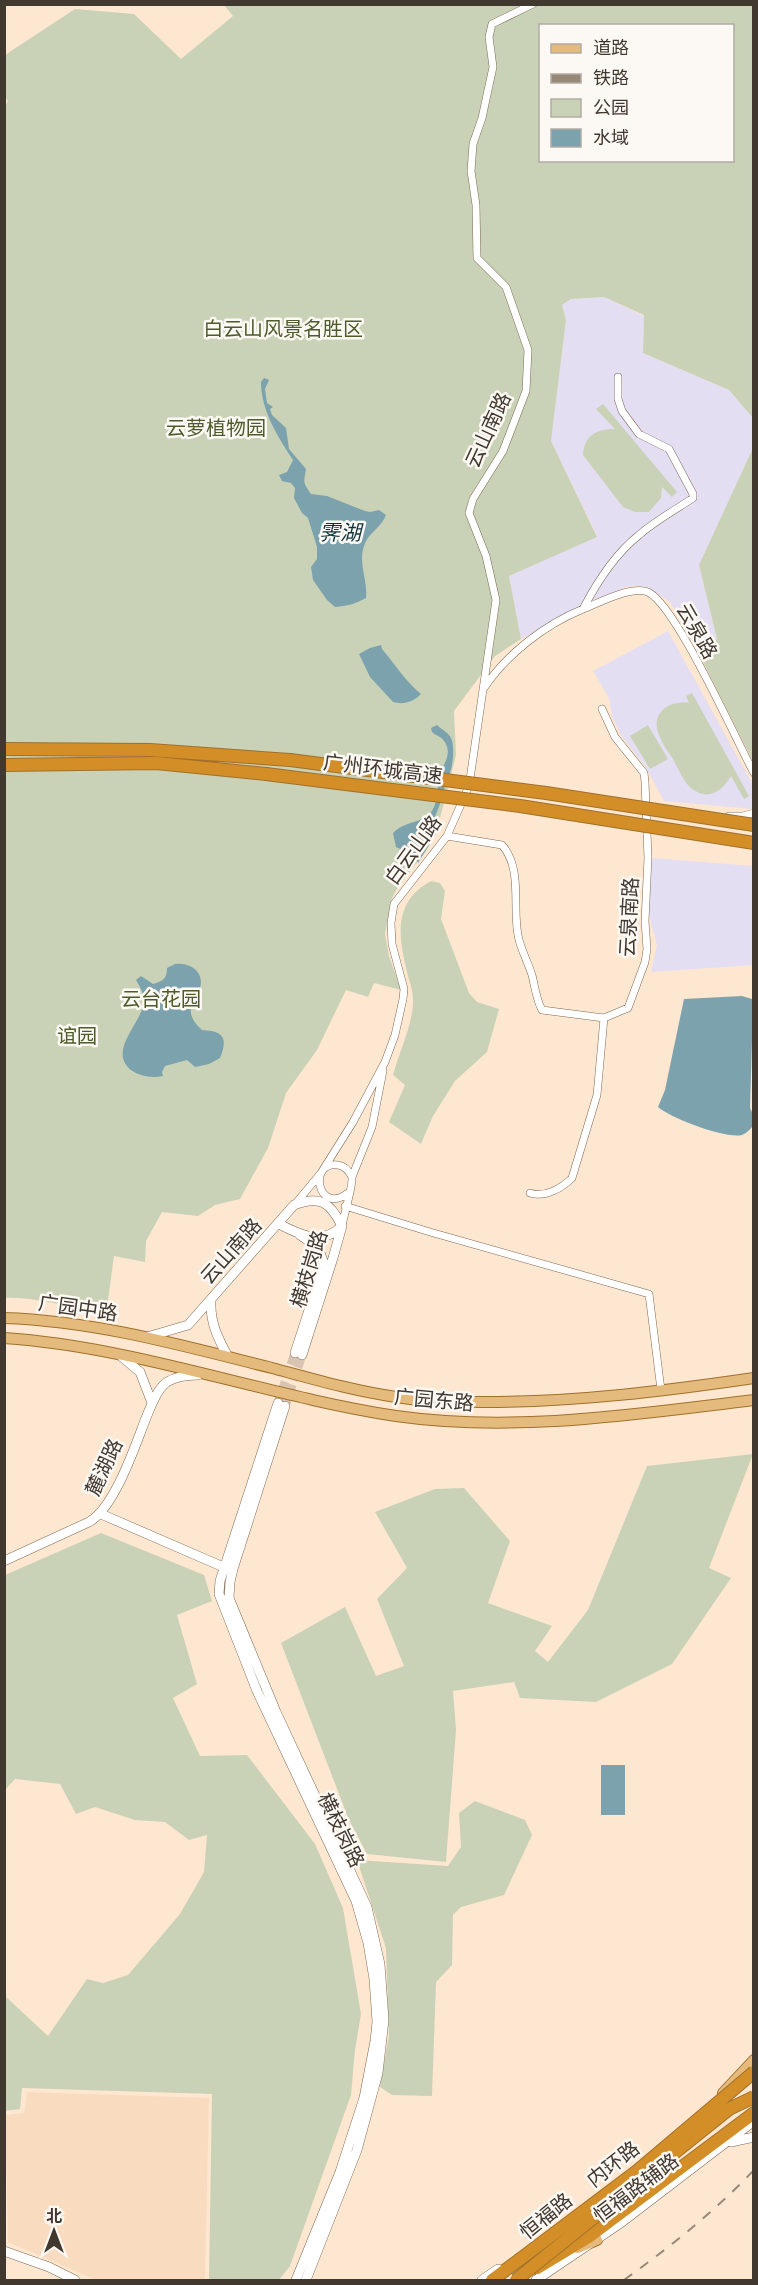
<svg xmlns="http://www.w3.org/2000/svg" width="758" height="2285" viewBox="0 0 758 2285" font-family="'Roboto Condensed','Noto Sans SC',sans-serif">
<rect width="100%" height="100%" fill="#fee7d0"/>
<!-- built -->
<path fill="#f9dcbf" d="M27,2092L209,2098L205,2280H96L8,2242L5,2115L24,2113Z"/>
<!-- education -->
<path fill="#e4def3" d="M604,297L644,316L643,353L729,390L753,418V448L699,565L717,639L700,656L670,602L648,587L637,586L625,587L521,639L509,576L597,536L551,441L566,320L562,305L571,299Z
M668,631L753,785V809L664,801L645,766L622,737L612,717L609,698L593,671Z
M652,858L753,866V965L651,972L657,945L648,912Z"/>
<!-- green -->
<path fill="#c9d2b6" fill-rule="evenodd" d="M224,5H753V418L729,390L643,353L644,315L604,297L571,299L562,305L566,320L551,441L597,537L509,576L521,639L495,656L454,711L456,755L436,834L426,851L398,887L392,898L385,934L389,956L401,990L374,983L368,997L346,990L317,1050L286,1093L268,1148L240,1199L215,1205L198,1216L162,1212L146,1241L145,1262L114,1256L107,1308C72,1311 39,1296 5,1298L4,107L8,101L5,97V55L75,9L134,14L181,59L233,16ZM540,26H732V160H540Z
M603,404L677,492L672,497L662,487L661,498L649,512H635L623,507L583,455C584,435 597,429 615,429L596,409Z
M753,448V761L700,656L717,639L699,565Z
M692,693L749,796L744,799L731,776C722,792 707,802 690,787C683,781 678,768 673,759C668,752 662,743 659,735C650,713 669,700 689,703L686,696Z
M648,725L668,759L650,769L630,736Z
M431,881L440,883L445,891L441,919L469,993L477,1002L499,1009L487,1052L455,1081L433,1116L421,1144L389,1122L405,1085L393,1075C399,1052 414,1022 413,999C413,991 410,983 408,976C399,939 391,903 431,881Z
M753,1454L709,1568L731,1578L672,1664L596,1702L520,1698L514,1682L453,1691L456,1730L446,1862L367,1854L349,1820L281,1643L345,1607L376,1676L404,1666L377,1599L407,1568L375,1512L435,1489L464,1488L510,1541L488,1603L552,1626L535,1651L548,1662L588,1610L647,1466Z
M101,1533L204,1575L212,1601L177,1615L197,1684L173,1698L200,1756L247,1755L315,1844L343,1908L361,2014L355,2050L351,2095L290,2266L279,2280H209L212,2094L22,2088L20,2109L5,2111V1996L48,2036L87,1979L103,1983L128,1975L180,1914L204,1872L207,1835L189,1840L165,1822L135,1820L95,1807L76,1814L60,1784L15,1779L5,1790V1575Z
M475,1801L525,1820L532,1835L504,1895L461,1907L453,1915L452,1965L436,1982L432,2096L392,2095L380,2087L389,2035L386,1948L357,1860L448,1866L461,1847L459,1813Z"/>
<!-- water -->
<path fill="#7ca2ad" d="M264,378L269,380L265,389L267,403L273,407L270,409L272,415L286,428L289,449L306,469C304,482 302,481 311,494L327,496L365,511L370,512L379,510L386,515C382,527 367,534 364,546C358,563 368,581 366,598C355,604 347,606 335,607L327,600L313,580L311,567L317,559V547L308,518L302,513L294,498L295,488L291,483L282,481L279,475L287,472L293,460C278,437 261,411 261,382Z
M381,645L382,649C395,664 406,682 421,694C413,702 404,705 393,702L370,677L359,654L370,648Z
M437,725C441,729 449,733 451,738C456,750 452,774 445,783C444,800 435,812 432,828H429V831L430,834H436L418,863L415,856L396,847L393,833C402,824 410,824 422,819C439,813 438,788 438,773C446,764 452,751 444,741C441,736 436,736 432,732L431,728Z
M175,964C199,962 210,983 192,999C189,1014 191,1020 202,1030C224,1031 228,1038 220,1058L209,1064L195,1067L187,1060L165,1066L162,1072L163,1076C152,1078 141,1077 131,1070C108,1052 139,1025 143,1006C145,996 141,988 136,980L141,976L153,984C163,981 167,979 167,968Z
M742,996L752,999L753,1007L750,1108L753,1114V1126C750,1129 747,1133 742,1135C726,1139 670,1118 658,1107L665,1090L684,999Z
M601,1765H625V1815H601Z"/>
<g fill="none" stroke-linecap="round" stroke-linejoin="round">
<!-- secondary-tunnel -->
<path stroke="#d8c4b0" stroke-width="9" stroke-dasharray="9 4.5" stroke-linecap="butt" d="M278,1403L295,1353
M285,1406L302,1355"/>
<!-- street casing -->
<g stroke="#7c6853" stroke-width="8">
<path id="street" d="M583,609C597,582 615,554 639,535C655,521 675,510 693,498V494L669,449L639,434L622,411L618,399V377
M484,688C507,654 544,625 583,609C599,603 632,585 648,592C676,605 736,740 754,773
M729,816H743L754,813
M447,836L502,845C524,870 511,910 519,940C522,951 528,963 532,975C535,987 536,999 542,1010L604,1018
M348,1193C318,1216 307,1161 338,1165C345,1166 349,1171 352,1177
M530,1193C545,1198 562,1188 572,1178L597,1095L604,1018L628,1008L645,962L647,949L645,921L648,858L645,782L644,773L615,737L602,709
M296,1203L321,1173L353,1122L385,1062L395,1035L403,999L404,989L392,944L391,923L394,904L447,836L469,786L496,600L486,556L469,513L473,499L503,451L526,391L528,350L506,287L477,258L476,205L471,171L473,144L482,118L493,67L489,37L492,24L533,4
M345,1206L430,1232L649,1294L661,1390
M342,1226C344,1214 353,1186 352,1177L372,1127L383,1071"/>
</g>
<!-- secondary casing -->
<g stroke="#7c6853" stroke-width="10">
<path id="secondary" d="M279,1224C300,1235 322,1246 342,1226
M211,1301C210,1323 218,1338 228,1357
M147,1337L188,1325L294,1205C320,1195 330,1202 342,1226
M295,1353L324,1264L318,1247L300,1235
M302,1355L333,1258L342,1226
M122,1357L140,1372L152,1403
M278,1403L220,1581L219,1594L257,1691L356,1901L368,1943L374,1979L377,2022L375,2041L364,2098L340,2172L296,2280
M285,1406L233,1569L230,1582L229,1598L276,1712L367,1907L380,1964L384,2020L378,2073L357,2150L306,2280
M101,1514L228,1569
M4,1561L89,1522C115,1507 135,1446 146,1418C151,1406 157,1389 167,1382C177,1376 187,1375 198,1375
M731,2142L754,2137
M4,2251L49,2267L75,2280
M482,2280L498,2269
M536,2280L622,2222L754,2121"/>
</g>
<!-- primary casing -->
<g stroke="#a0702a" stroke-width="12">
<path id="primary" d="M4,1318C96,1321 184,1346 272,1368C313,1379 354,1391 396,1397C426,1402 456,1402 487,1402C576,1402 665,1391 754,1378
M4,1338C138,1347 265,1396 396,1416C515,1433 636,1414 754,1400
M723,2093L754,2060
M610,2215L671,2163
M578,2248L597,2240"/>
</g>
<!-- highway casing -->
<g stroke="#a0702a" stroke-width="14">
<path id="highway" d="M4,749L150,750L290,760
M4,765L156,763L266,774
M537,2268L590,2236L754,2113
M492,2280L519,2260"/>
</g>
<!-- street -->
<use href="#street" stroke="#fff" stroke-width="7"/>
<!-- secondary -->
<use href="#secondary" stroke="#fff" stroke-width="9"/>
<!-- primary -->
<use href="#primary" stroke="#e5bb7d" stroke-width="10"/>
<!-- highway -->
<use href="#highway" stroke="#d38e27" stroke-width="12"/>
<!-- rail -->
<path stroke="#978878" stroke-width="2" stroke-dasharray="10 10" stroke-linecap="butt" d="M624,2280C670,2247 714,2212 754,2170"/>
<!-- highway-bridge casing -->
<g stroke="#a0702a" stroke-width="14" stroke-linecap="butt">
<path id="highway-bridge" d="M290,760L546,793L754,825
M266,774L520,806L754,843
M519,2260L637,2171L754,2072
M516,2280L729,2109L754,2097"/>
</g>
<!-- highway-bridge -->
<use href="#highway-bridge" stroke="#d38e27" stroke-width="12"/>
</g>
<g text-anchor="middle" stroke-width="5" stroke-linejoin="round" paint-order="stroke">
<!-- park labels -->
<g font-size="20" fill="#4e5c2b" stroke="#fcf8f3">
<text x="283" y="336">白云山风景名胜区</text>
<text x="216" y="435">云萝植物园</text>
<text x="161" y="1006">云台花园</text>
<text x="77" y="1043">谊园</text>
</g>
<!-- street labels -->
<g font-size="20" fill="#41382f" stroke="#fcf8f3">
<text transform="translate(488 430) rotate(-65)" y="7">云山南路</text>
<text transform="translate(697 631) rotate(60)" y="7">云泉路</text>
<text transform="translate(383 769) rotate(7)" y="7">广州环城高速</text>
<text transform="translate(413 850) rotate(-54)" y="7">白云山路</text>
<text transform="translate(629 917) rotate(-87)" y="7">云泉南路</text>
<text transform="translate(231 1251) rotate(-48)" y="7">云山南路</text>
<text transform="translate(309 1269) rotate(-73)" y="7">横枝岗路</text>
<text transform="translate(78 1308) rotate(8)" y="7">广园中路</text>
<text transform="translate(434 1400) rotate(5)" y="7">广园东路</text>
<text transform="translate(104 1467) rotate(-65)" y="7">麓湖路</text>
<text transform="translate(341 1830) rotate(64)" y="7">横枝岗路</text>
<text transform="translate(613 2164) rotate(-38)" y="7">内环路</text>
<text transform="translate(636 2188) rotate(-37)" y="7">恒福路辅路</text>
<text transform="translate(546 2216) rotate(-39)" y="7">恒福路</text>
</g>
<!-- water labels -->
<g font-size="21" font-style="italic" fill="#0f333d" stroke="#fcf8f3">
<text x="340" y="540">霁湖</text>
</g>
</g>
<!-- border -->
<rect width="758" height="2285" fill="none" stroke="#41382f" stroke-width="12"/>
<!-- legend -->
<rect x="539" y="24" width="195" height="138" fill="#fcf8f3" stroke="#b1aba5" stroke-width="1.5"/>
<rect x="551" y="44" width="30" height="9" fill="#e5bb7d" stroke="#b1aba5" stroke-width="1.5"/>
<text x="593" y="54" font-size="18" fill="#41382f">道路</text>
<rect x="551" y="74" width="30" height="9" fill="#978878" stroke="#b1aba5" stroke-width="1.5"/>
<text x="593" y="84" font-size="18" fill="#41382f">铁路</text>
<rect x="551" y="99" width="30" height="18" fill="#c9d2b6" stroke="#b1aba5" stroke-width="1.5"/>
<text x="593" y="114" font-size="18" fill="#41382f">公园</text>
<rect x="551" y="129" width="30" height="18" fill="#7ca2ad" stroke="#b1aba5" stroke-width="1.5"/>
<text x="593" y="144" font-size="18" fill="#41382f">水域</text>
<!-- north arrow -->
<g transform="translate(54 2231)" stroke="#fcf8f3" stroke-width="4.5" paint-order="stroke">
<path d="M0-4.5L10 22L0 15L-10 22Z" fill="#41382f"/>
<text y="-9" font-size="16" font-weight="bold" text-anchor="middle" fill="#41382f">北</text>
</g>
</svg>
